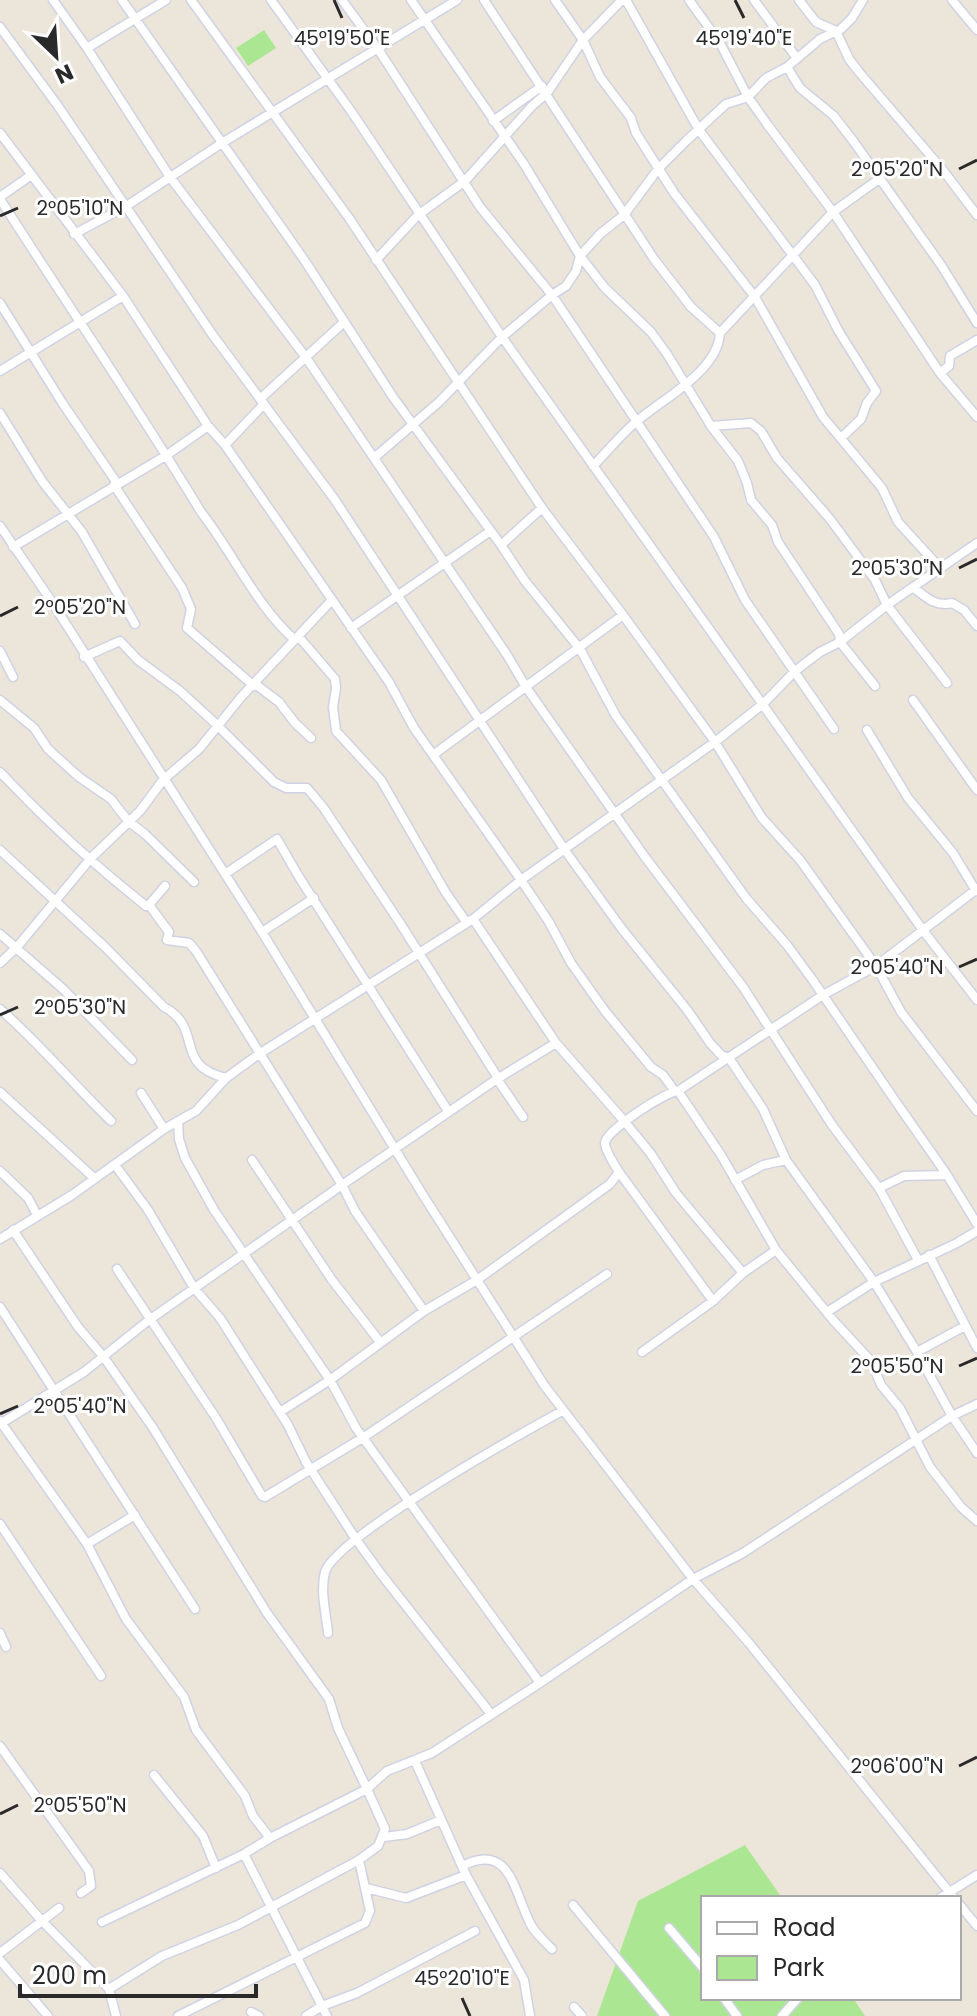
<svg xmlns="http://www.w3.org/2000/svg" width="977" height="2016" viewBox="0 0 977 2016" font-family="Poppins,sans-serif">
<rect width="100%" height="100%" fill="#ece5da"/>
<!-- green -->
<path fill="#abe692" d="M264,30L276,48L248,66L236,48Z
M745,1845L782,1898H703V1998H853L865,2016H597L638,1901Z"/>
<g fill="none" stroke-linecap="round" stroke-linejoin="round">
<!-- minor casing -->
<g stroke="#cfd2e3" stroke-width="11">
<path id="minor" d="M53,0L87,48L170,177L307,359L507,655L526,687L645,857L743,987L832,1125L879,1188L918,1260
M122,0L305,261L393,397L501,545L525,581L580,649L616,716L746,898L787,945L812,979L894,1099L947,1175L977,1224
M191,0L349,218L542,508L623,615L715,742L762,818L800,860L876,966L901,1012L977,1111
M271,0L351,111L502,337L922,929L977,1000
M342,0L378,49L480,207L552,295L714,537L745,600L834,729
M411,0L524,164L580,256L605,288L651,332L667,354L711,426L738,461L747,483L751,500L772,525L778,542L839,634L840,642L875,686
M484,0L654,259L691,307L720,333
M555,0L583,40L600,77L631,118L636,133L674,193L755,297L823,417L882,488L898,522L940,568
M626,0L699,130L815,285L838,330L876,391L867,403L861,419L841,438
M689,0L720,43L748,97L767,124L833,212L940,373L977,417
M754,0L796,57
M799,0L816,22L836,31L849,59L859,72L942,169L977,215
M952,0L977,30
M0,27L58,106L212,334L335,500L564,849L622,929L688,1011L710,1043L721,1055L729,1058L763,1109L786,1160L874,1282L917,1352L952,1416L977,1453
M87,48L166,0
M787,67L800,88L834,116L854,142L941,265L977,323
M493,121L542,86
M0,133L123,296L208,426L225,445L389,682L414,728L521,880L549,922L571,963L605,1011L651,1067L663,1075L674,1090
M0,197L30,176
M0,199C67,304 137,406 201,512C233,553 257,607 295,640
M74,234L125,207L222,143L457,0
M376,260L418,215L465,181L532,106L547,93L583,40L622,0
M0,303L63,404L117,483
M0,371L123,296
M940,373L949,366L950,356L977,340
M260,399L343,323
M0,413L42,481L82,532L135,624
M711,426L751,423L761,431L777,458L830,519L875,580L887,605L947,683
M225,445L264,404
M374,458L439,402L502,337L552,295L566,286L576,271L580,256L600,234L624,215L658,169L686,141L726,104L748,97L766,78L787,67L820,39L841,29L852,18L863,0
M593,466C608,451 621,434 637,421C664,398 718,371 720,333L833,212L879,179
M114,485L182,588L191,609L187,628L254,686
M0,526L50,599L262,932L423,1195L544,1385L693,1579L749,1643L954,1898
M501,545L542,508
M13,547L167,455L208,426
M914,588C927,598 936,607 952,603L964,610L977,626
M351,628L489,532
M299,637L335,679L336,688L333,707L336,731L381,780L446,893L467,923
M0,651L13,677
M84,657L120,641L138,660L180,691L217,725L274,782L286,788H307L323,807L400,923L498,1078
M255,684L279,702L295,723L311,738
M0,700L34,728L48,749L79,777L111,799L128,821L145,834L194,882
M913,700L977,790
M867,730L908,798L953,853L976,891
M433,755L623,615
M0,772C46,821 94,865 146,906L149,905
M0,850L105,947L164,1007C205,1029 172,1065 226,1078
M225,874L277,839L299,877L448,1111
M473,919L556,1043L625,1122L651,1154L676,1193L743,1273
M262,932L314,898
M0,934L63,989L132,1060
M0,963L17,947L91,858L140,811L163,780L199,749L242,696L331,601
M0,1009C40,1044 73,1084 111,1121
M678,1091L721,1155L776,1250L833,1320L871,1361L881,1385L900,1408L930,1467L961,1507L977,1521
M0,1092L94,1178
M141,1093L164,1129
M523,1117L497,1079L556,1043
M178,1121L179,1139L185,1158L214,1210L330,1380L356,1428L540,1683
M252,1160L332,1280L380,1342
M115,1165L148,1210L194,1288L220,1318L288,1425L306,1462L355,1538L381,1574L491,1714
M0,1171L28,1198L37,1215
M619,1172L713,1301
M735,1180L763,1165L786,1160
M879,1188L904,1176L947,1175
M0,1239L72,1195L164,1129L196,1111L226,1078L259,1054L473,919L521,880L715,742L763,704L795,671L820,652L840,642L887,605L977,543
M929,1255L977,1348
M117,1269L216,1418L262,1496L265,1497L364,1437L607,1274
M0,1307L195,1609
M424,1311L355,1211L342,1185L497,1079
M827,1312L874,1282L957,1243L977,1231
M642,1352L713,1301L743,1273L776,1250
M917,1352L965,1326
M280,1412L330,1380L424,1311L477,1280L610,1184L619,1172C615,1165 605,1151 605,1143C606,1130 667,1091 678,1091L823,995L876,966L977,889
M0,1421L87,1544L126,1619L184,1697L196,1730L245,1796L253,1816L270,1838L367,1789L338,1728L329,1699L267,1613L153,1428L103,1356L78,1327L13,1230
M0,1424L84,1372L149,1320L342,1185L196,951L189,943L167,940L169,932L149,905L165,886
M0,1524L101,1676
M87,1544L135,1515
M0,1633L6,1647
M328,1633C326,1613 320,1591 325,1572C336,1537 522,1433 562,1411
M0,1746L89,1871L91,1886L81,1893
M415,1761L466,1875L524,1980L530,2016
M154,1775L203,1836L216,1868
M384,1837L407,1834L441,1820
M244,1854L327,2016
M462,1866C511,1841 514,1893 531,1925C536,1934 545,1942 552,1949
M0,1873L42,1921L109,1989
M366,1888L406,1898L466,1875
M940,1898L977,1875
M959,1904L977,1926
M573,1905L665,2016
M102,1922L244,1854L270,1838
M669,1928L703,1968
M0,1953L59,1908
M0,1960L48,2016
M724,1998L737,2016
M574,2007L582,2016
M251,2012L259,2016
M116,2016L109,1989L162,1956L238,1925L359,1860L378,1846L385,1829L367,1789L387,1771L432,1753L540,1683L693,1579L743,1553L952,1416L977,1404
M178,2016L365,1923L370,1911L359,1860
M306,2016L322,2006L357,1993L475,1931
M782,2016L798,1998"/>
</g>
<!-- minor -->
<use href="#minor" stroke="#fff" stroke-width="8"/>
</g>
<!-- ticks -->
<path fill="none" stroke="#292929" stroke-width="3" d="M334,0L342,18M735,0L744,18M959,169L977,160M0,216L18,208M959,568L977,559M0,616L18,607M959,967L977,959M0,1015L18,1007M959,1366L977,1358M0,1414L18,1406M959,1766L977,1757M0,1814L18,1805M462,1998L470,2016"/>
<g font-size="20" text-anchor="middle" fill="#292929" stroke="#fff" stroke-width="6" stroke-linejoin="round" paint-order="stroke">
<text x="342" y="45">45°19'50"E</text>
<text x="744" y="45">45°19'40"E</text>
<text x="897" y="176">2°05'20"N</text>
<text x="80" y="215">2°05'10"N</text>
<text x="897" y="575">2°05'30"N</text>
<text x="80" y="614">2°05'20"N</text>
<text x="897" y="974">2°05'40"N</text>
<text x="80" y="1014">2°05'30"N</text>
<text x="897" y="1373">2°05'50"N</text>
<text x="80" y="1413">2°05'40"N</text>
<text x="897" y="1773">2°06'00"N</text>
<text x="80" y="1812">2°05'50"N</text>
<text x="462" y="1985">45°20'10"E</text>
</g>
<!-- legend -->
<rect x="701" y="1896" width="260" height="104" fill="#ffffff" stroke="#a9a9a9" stroke-width="2"/>
<rect x="717" y="1922" width="40" height="12" fill="#ffffff" stroke="#a9a9a9" stroke-width="2"/>
<text x="773" y="1936" font-size="24" fill="#292929">Road</text>
<rect x="717" y="1956" width="40" height="24" fill="#abe692" stroke="#a9a9a9" stroke-width="2"/>
<text x="773" y="1976" font-size="24" fill="#292929">Park</text>
<!-- north arrow -->
<g transform="translate(56 56) rotate(155)" stroke="#ffffff" stroke-width="6" paint-order="stroke">
<path d="M0-6L14 30L0 20L-14 30Z" fill="#292929"/>
<text y="-12" font-size="22" font-weight="bold" text-anchor="middle" fill="#292929">N</text>
</g>
<!-- scale -->
<path d="M20 1984v12h236v-12" fill="none" stroke="#292929" stroke-width="4"/>
<text x="32" y="1984" font-size="24" fill="#292929" stroke="#ffffff" stroke-width="6" paint-order="stroke">200 m</text>
</svg>
